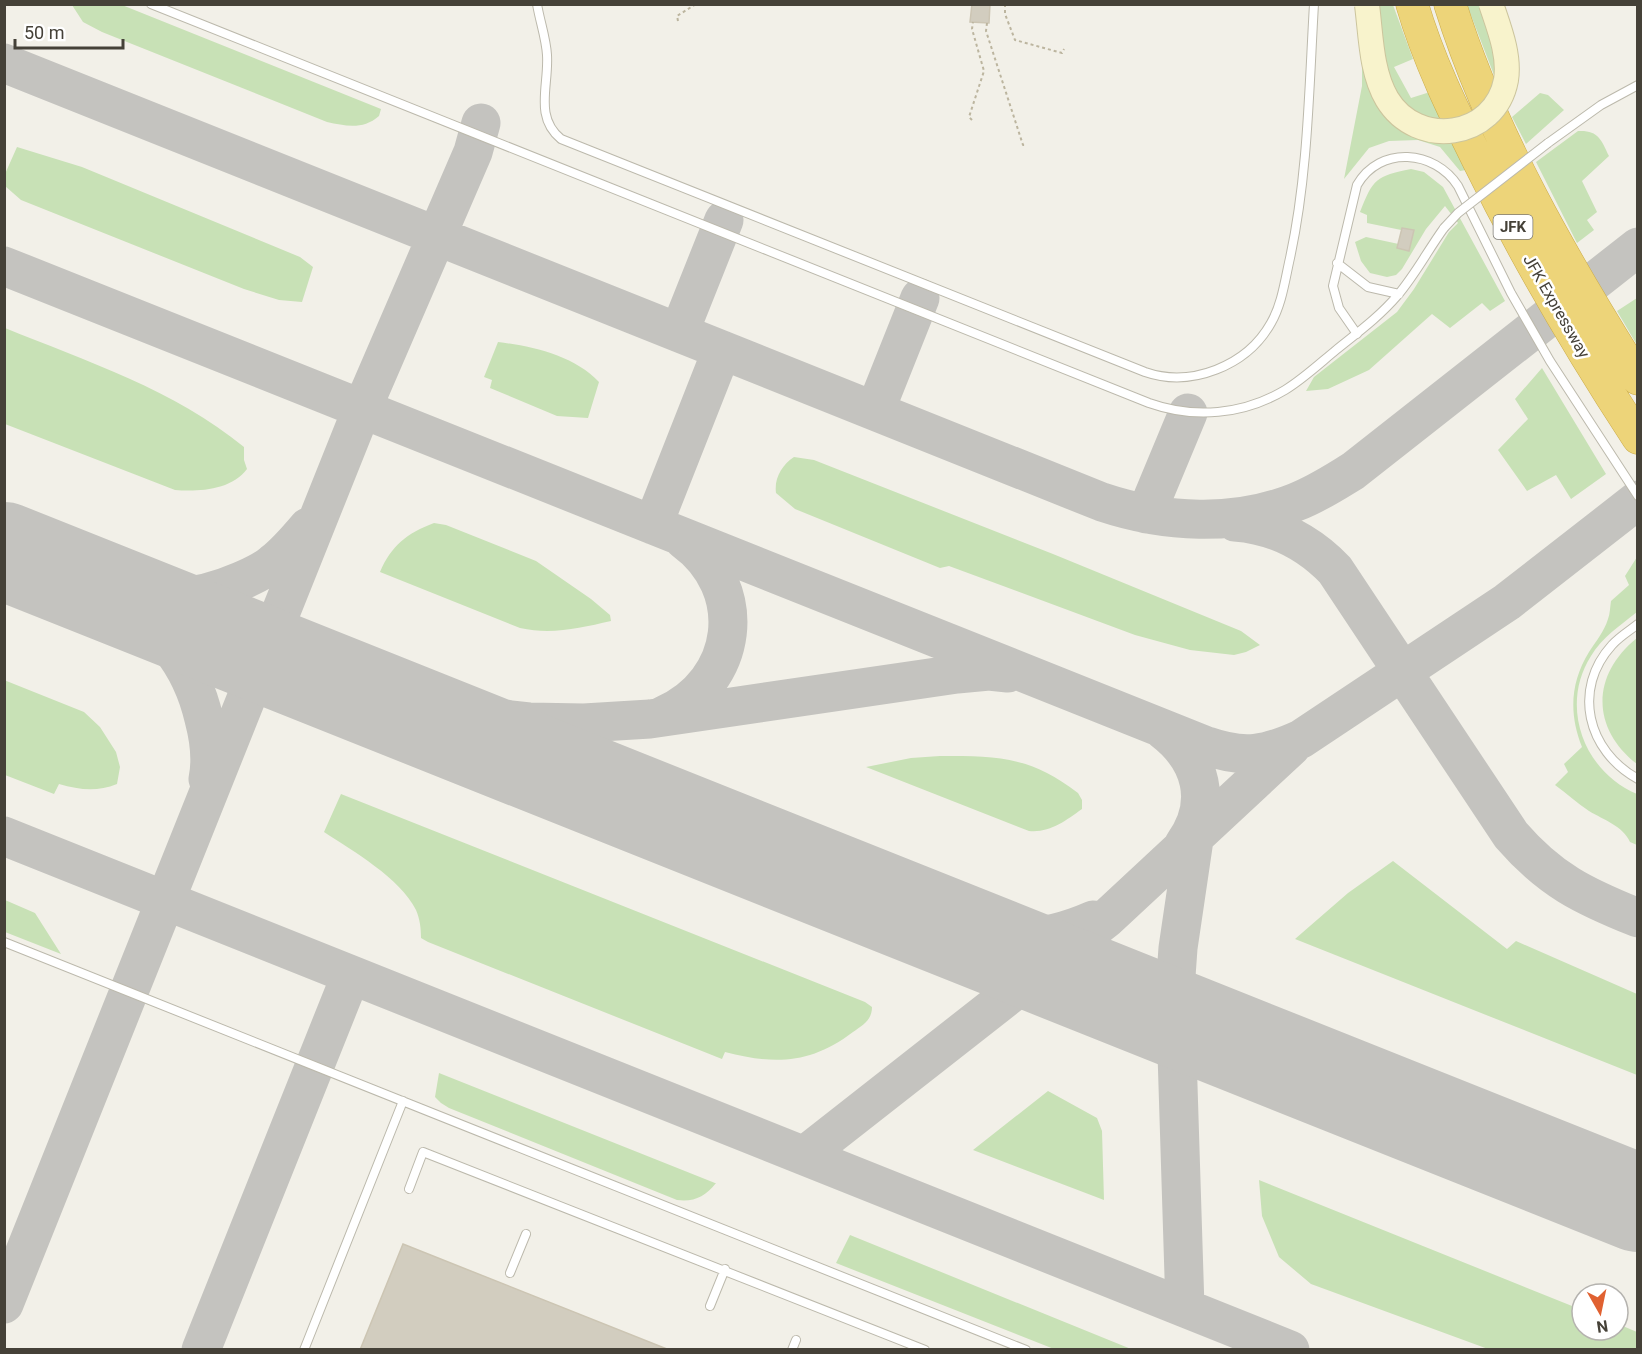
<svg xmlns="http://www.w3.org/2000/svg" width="1642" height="1354" viewBox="0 0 1642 1354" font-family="Roboto,sans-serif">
<rect width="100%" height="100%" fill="#f2f0e8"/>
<!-- green -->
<path fill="#c8e1b6" d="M72,5H122L381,109L379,116C363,130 346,126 327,122L102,32L83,22Z
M1355,5H1393L1413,59L1394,67L1411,98L1430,92L1466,170L1460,171L1440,147L1418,140L1389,141L1369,148L1344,179L1362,86V53Z
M1467,5H1498L1506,106Z
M1540,93L1548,95L1564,110L1526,144L1512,117Z
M1578,131C1598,130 1601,139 1609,156L1582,181L1597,212L1587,220L1594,230L1577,243L1536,162Z
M17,147L82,167L300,257L313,267L302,302L279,300L244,289L21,200L5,186V174Z
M1411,169L1424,172L1443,187L1505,301L1490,311L1482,303L1450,328L1432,314L1369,370L1328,389L1306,391L1314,377L1397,312L1414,289L1449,232L1458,223L1445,206L1426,229L1402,269L1396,275L1387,277L1370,273L1361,261L1355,242L1366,237L1408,246L1411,232L1367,223V215L1360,212C1373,179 1376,176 1411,169Z
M1637,298V345L1617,311Z
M5,328C86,361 175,390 244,447V460L247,469C232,490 198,492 175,490L5,424Z
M498,342C532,346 575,356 599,382L588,418L557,416L490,388L492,380L484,377Z
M1542,368L1606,474L1571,499L1556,475L1527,491L1498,450L1528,419L1515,399Z
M794,457L814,460L1053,554L1241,631L1260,645L1246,652L1234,655L1190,650L1135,635L949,566L940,568L795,509L776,493C774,478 782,465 794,457Z
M434,523L446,525L536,561L591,599L610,615L611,621C580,628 552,635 520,628L380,572C391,546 407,533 434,523Z
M1637,557V612C1621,625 1602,637 1591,656C1559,706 1584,772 1637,794V845L1630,842C1623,826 1604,820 1589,811C1577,803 1566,793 1555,785L1568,772L1564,764L1582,747C1569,714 1570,683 1589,652C1596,641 1604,632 1608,619C1610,614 1610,607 1611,601L1629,585L1625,576Z
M1637,638V764C1591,728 1591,675 1637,638Z
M4,680L84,712L100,727L116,752L120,767L117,784C97,792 80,790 59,784L54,794L5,775Z
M940,756C999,756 1029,756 1078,793L1082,800V809C1065,821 1050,833 1029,831L866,767L911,758Z
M341,794L865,1002L872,1007C872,1020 863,1025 853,1032C811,1064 774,1065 725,1052L722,1059L428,942L421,938C421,929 420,919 416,910C400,878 353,851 324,832Z
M1393,861L1507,949L1516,941L1637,994V1075L1295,939L1348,893Z
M5,900L35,913L61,954L5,932Z
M439,1073L715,1183H716C705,1197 694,1202 677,1200L449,1108L441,1103L435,1097Z
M1048,1091L1097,1118L1102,1131L1104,1200L973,1150Z
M1259,1180L1582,1310V1330H1618V1324L1637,1332V1349H1488L1311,1284L1279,1257L1262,1216Z
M850,1235L1131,1349H1054L836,1263Z"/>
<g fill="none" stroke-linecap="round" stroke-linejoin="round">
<!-- taxiway -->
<path stroke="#c4c3bf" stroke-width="39" d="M4,63L1102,502C1165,523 1234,527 1296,502C1317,494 1335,482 1353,471L1638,247
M4,266L1207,746C1244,759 1266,755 1301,739L1507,602L1638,500
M679,333L724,220
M875,411L920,298
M1146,514L1188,413
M1235,522C1275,525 1307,541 1335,570L1511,835C1550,880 1583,896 1638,918
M653,525L722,350
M4,548C38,561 72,578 107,588C155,603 195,601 241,581C252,576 264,571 273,563C286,553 297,540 308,527
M107,597C158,623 191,662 204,719C209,738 212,759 208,779
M204,627L337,680L403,701L465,715L529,722L584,723L650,719L957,674L989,671L1008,673
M664,715C739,682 751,589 684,540
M1163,730C1201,759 1214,802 1184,844
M4,836L1290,1350
M828,877C860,889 892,902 923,914C945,922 966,932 989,936C1024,942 1061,934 1093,920
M1026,963L1146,1012C1162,1024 1171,1039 1177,1059
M805,1155L1106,919L1292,746
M4,1304L362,409L473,152L481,123
M1185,1308L1175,990L1178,948L1196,826
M201,1350L351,975"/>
<!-- runway -->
<path stroke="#c4c3bf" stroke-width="98" d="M4,551L1638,1203"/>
</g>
<!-- building -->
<path fill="#d2cdbf" stroke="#ccc5b3" stroke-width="1.5" d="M972,4H990L989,23L970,22Z
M1402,228L1414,230L1409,251L1397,248Z
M403,1244L667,1349V1350H360Z"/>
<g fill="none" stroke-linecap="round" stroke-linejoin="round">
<!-- lane casing -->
<g stroke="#bcb9ac" stroke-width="10">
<path id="lane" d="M151,4L1149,403C1194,419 1243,415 1285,390C1303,379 1319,364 1336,350C1357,333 1379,317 1397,296C1415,275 1428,250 1444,228
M537,4C540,22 546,38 547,55C549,86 534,117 561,139L1145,372C1191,388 1247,366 1271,323C1282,304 1285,280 1290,258C1308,175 1309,89 1314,4
M1548,143L1601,105L1638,85
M1337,263L1368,287L1399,294
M1357,334L1339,308L1333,286L1357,185C1380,145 1435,150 1458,186L1511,293L1550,361L1638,496
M1638,624C1629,631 1619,637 1612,645C1572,689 1587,751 1638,779
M4,942L1026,1350
M409,1189L423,1152L925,1350
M510,1273L526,1234
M710,1306L725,1269
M304,1350L403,1101
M792,1350L796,1340"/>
</g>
<!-- highway casing -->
<g stroke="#caab4a" stroke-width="33">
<path id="highway" d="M1412,4C1428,59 1453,110 1478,160C1525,256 1579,348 1638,438
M1450,4C1492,138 1564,261 1638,379"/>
</g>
<!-- path -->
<path stroke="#bcb59f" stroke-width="2" stroke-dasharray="3 3" stroke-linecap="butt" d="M1005,4V14L1015,40L1062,53L1064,49
M678,21L677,16L696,4
M987,23L986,31L1023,145H1027
M972,120L969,117L984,71L972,29L973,22"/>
<!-- lane -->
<use href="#lane" stroke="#fff" stroke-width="8"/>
<!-- highway -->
<use href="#highway" stroke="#edd479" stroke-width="32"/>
<!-- lane-bridge casing -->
<g stroke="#bcb9ac" stroke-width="10" stroke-linecap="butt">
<path id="lane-bridge" d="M1444,228L1458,213L1548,143"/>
</g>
<!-- secondary-bridge casing -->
<g stroke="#ccc59d" stroke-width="26" stroke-linecap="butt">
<path id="secondary-bridge" d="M1367,5C1371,36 1371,72 1387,99C1417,149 1495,139 1506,80C1510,55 1499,28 1491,4"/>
</g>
<!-- lane-bridge -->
<use href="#lane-bridge" stroke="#fff" stroke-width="8"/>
<!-- secondary-bridge -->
<use href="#secondary-bridge" stroke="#f8f3cc" stroke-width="24"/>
</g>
<g text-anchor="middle" stroke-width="5" stroke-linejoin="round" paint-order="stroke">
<!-- shield labels -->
<rect fill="#fff" stroke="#7d7a74" stroke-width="1.5" x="1493.5" y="215" width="39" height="24" rx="4.5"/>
<g font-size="15" font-weight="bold" fill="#454138">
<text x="1513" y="232">JFK</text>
</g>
<!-- street labels -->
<g font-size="16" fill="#454138" stroke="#fff">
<text transform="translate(1557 306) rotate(60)" y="6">JFK Expressway</text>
</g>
</g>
<!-- border -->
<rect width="1642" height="1354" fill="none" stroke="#454138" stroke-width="12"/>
<!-- north arrow -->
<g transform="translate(1600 1312) rotate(171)"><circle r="28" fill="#ffffff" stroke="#b5b3af" stroke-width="1.5"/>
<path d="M0-4.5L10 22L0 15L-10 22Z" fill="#e06131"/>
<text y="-9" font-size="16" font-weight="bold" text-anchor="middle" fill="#454138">N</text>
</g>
<!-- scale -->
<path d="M15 39v9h108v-9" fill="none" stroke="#454138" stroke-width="3"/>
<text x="24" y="39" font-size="18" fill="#454138" stroke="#ffffff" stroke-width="4.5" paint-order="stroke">50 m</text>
</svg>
